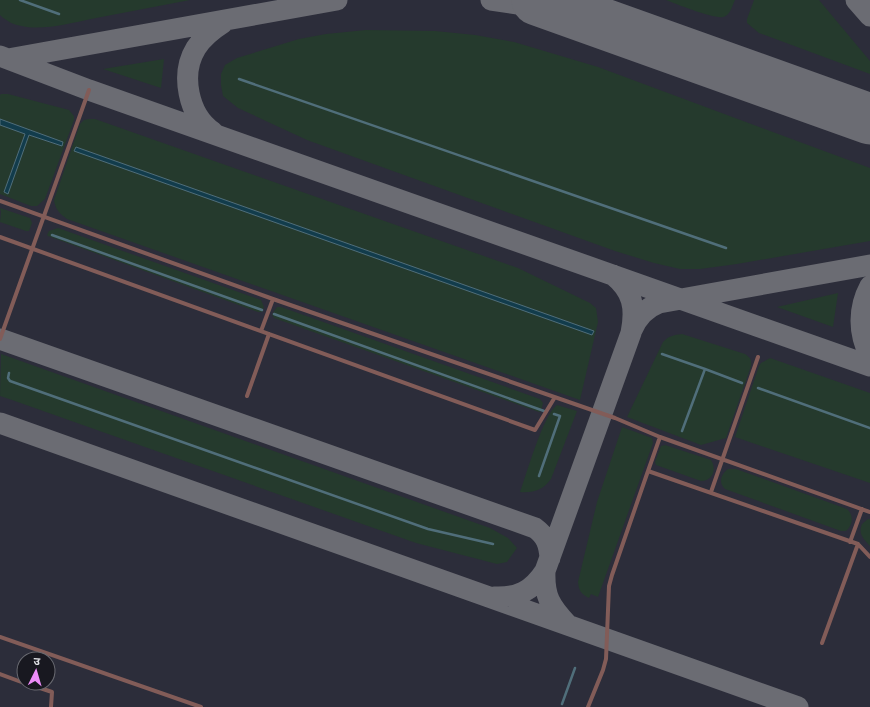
<svg xmlns="http://www.w3.org/2000/svg" width="870" height="707" viewBox="0 0 870 707" font-family="'PT Sans Narrow','Noto Sans Devanagari',sans-serif">
<rect width="100%" height="100%" fill="#21222a"/>
<!-- built -->
<path fill="#2c2d3a" fill-rule="evenodd" d="M0,0H870V707H0ZM24,659H48V683H24Z"/>
<!-- green -->
<path fill="#253a2d" d="M0,0H190C157,6 124,13 91,19C72,23 41,31 22,26C14,25 6,21 0,15Z
M666,0H735C732,6 730,16 723,17C714,19 676,4 666,0Z
M754,0H819L870,61V74L759,33L747,23V19Z
M366,30L435,31L475,35L514,42L598,67L870,168V241L737,264L700,269H680L654,263L615,251L307,140L238,108L223,96L221,85V74L225,65L237,58L299,39L326,34Z
M164,59L161,88L103,69Z
M1,94H8L69,110L74,116V120L45,199L37,206H31L0,194V125L25,134L4,192L29,135L61,146L63,142L0,119V95Z
M89,119H95L518,268L590,303L596,308L598,322L580,400L67,219C60,214 55,209 54,200L80,124L84,120Z
M0,208L30,218L32,223L29,231H26L0,222L1,212Z
M58,228L261,300L264,307L262,312H258L48,236L47,235L49,231Z
M838,293L833,327L777,307Z
M277,307H281L540,399L543,403L541,411L539,412L274,318L272,315L274,311Z
M682,334L745,354C750,357 752,360 751,366L726,438L701,445L627,417L663,342C669,336 673,335 682,334Z
M1,354L490,528L508,538L517,548L507,562L497,564L416,543L12,400L0,396Z
M770,358L870,393V483L735,437L759,366L761,363Z
M557,405L577,411L551,479C543,490 534,493 520,492C527,473 543,415 557,405Z
M622,427L652,438L653,443L598,597L591,594L589,598C581,594 579,591 578,582L597,502Z
M665,445L711,460C717,469 713,481 701,481L656,465L655,462L661,446Z
M728,469H736L847,509C854,515 853,525 846,531H841L725,489C718,483 721,474 728,469Z
M868,519H870V546C863,538 858,534 862,524Z"/>
<!-- water -->
<path fill="#123c4c" stroke="#506e7a" d="M0,119L63,142L62,146L29,135L8,194L4,192L25,134L0,125Z
M76,147L594,331L592,335L74,151Z"/>
<g fill="none" stroke-linecap="round" stroke-linejoin="round">
<!-- stream -->
<path stroke="#506e7a" stroke-width="2.5" d="M20,0L59,14
M239,79L726,248
M52,235L262,310
M274,314L544,411
M662,354L705,369L682,431
M705,369L742,383
M9,373L8,378L10,381L428,529L493,544
M758,388L870,428
M539,476L560,416L554,414
M562,704L575,668"/>
<!-- taxiway -->
<path stroke="#6b6c73" stroke-width="21" d="M491,0L538,7L592,20
M856,0L870,16
M0,56L89,90L870,366
M8,59L337,0
M213,132C188,115 180,74 196,48C203,37 212,30 223,23
M870,286C858,308 858,333 870,356
M632,330C637,318 646,308 659,303L870,265
M0,339L535,528C546,536 549,544 550,558
M0,423L798,707
M545,571C544,596 550,606 567,624
M494,597C518,598 532,591 545,571L631,333C636,308 633,291 613,275"/>
<!-- runway -->
<path stroke="#6b6c73" stroke-width="51" d="M537,0L870,119"/>
<!-- service -->
<path stroke="#825c58" stroke-width="4" d="M0,201L273,299L615,418L660,437L870,512
M0,237L535,430L555,397
M261,331L273,299
M0,339L89,90
M247,396L269,334
M660,437L648,471L858,544L870,557
M711,492L758,357
M850,542L862,509
M0,637L201,707
M822,643L858,544
M0,674L24,683
M25,683L52,692L51,707
M588,707L603,670L606,659L609,586L612,575L648,471"/>
</g>
<!-- north arrow -->
<g transform="translate(36 671) rotate(5)"><circle r="19" fill="#181820" stroke="#686970"/>
<path d="M0-3L7 15L0 10L-7 15Z" fill="#ed8cf9"/>
<text y="-6" font-size="11" font-weight="bold" text-anchor="middle" fill="#e1e2e7">उ</text>
</g>
</svg>
